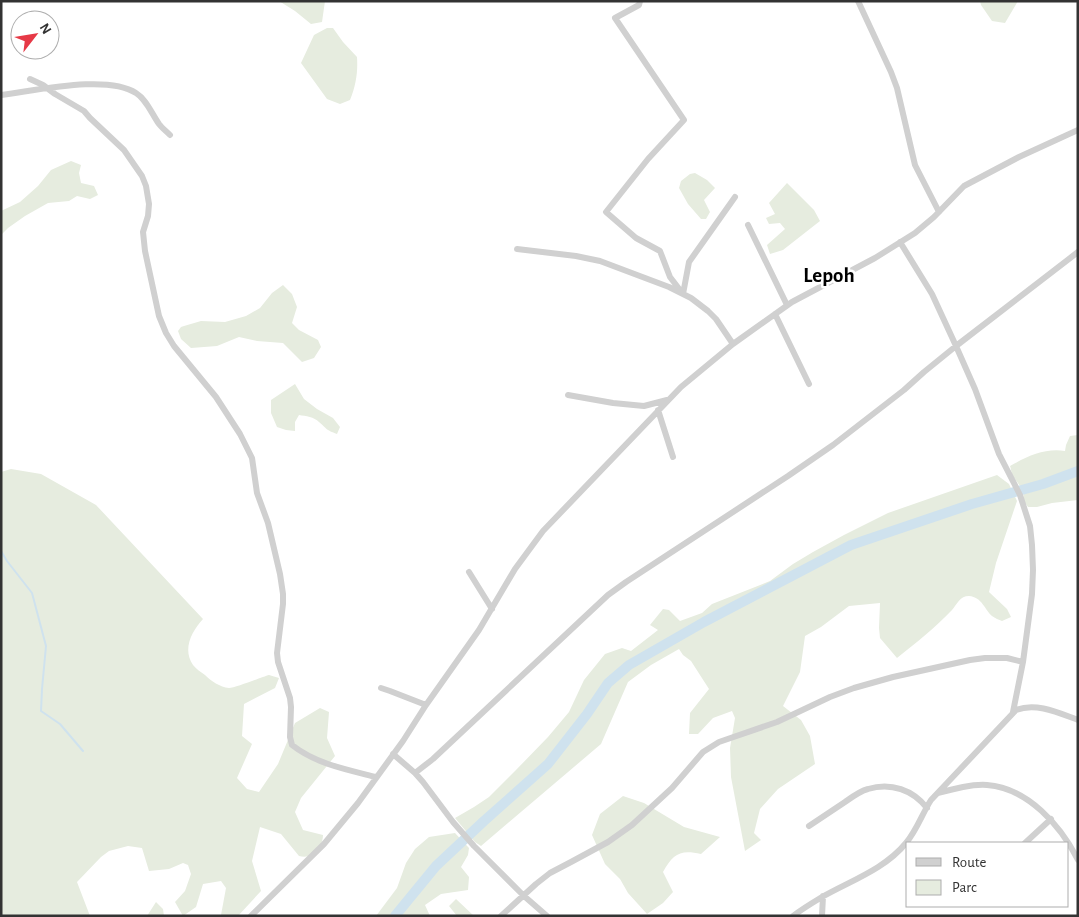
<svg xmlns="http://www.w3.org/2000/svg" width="1079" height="917" viewBox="0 0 1079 917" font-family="'Alegreya Sans',sans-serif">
<rect width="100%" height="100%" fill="#fff"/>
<!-- green -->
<path fill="#e6ecdf" d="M279,1H325L322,22L311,24L295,11Z
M980,1H1018L1005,23L992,21L981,5Z
M327,28H333L343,42L357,57C358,72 356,85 350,100L340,104L327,99L301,63L314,35Z
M71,161L81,165L79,173L81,183L94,186L98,195L90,199L77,196L69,201L48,203L25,216L8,228L1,235V211L20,202L38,186L51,170Z
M695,173L707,180L715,188L704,200L710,212L706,219H701L688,204L679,188L681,181L690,174Z
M787,183L814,210L820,221L783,250L770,254L767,245L785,229L780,223L769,224L766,218L775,214L769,203Z
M283,285L292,294L297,307L292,323L299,330L318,340L321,347L314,358L302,362L283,343L257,341L239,337L217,346L191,348L181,339L178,331L181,327L184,326L201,321L225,322L246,316L260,308L272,293Z
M295,384L304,399L317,409L333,418L340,427L337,434C326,430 327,429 319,422C314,417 306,416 299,415L295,422V431L286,430L277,427L271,413V400Z
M1078,435V500L1052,503L1037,507H1028L1023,500C1026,489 1016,483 1012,474C1011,471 1011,468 1010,466C1028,456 1045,448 1065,451L1066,445L1070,436Z
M11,469L41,474L96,505L203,619C192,631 182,649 193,665C196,669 201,672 205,675C211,681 220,687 229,688C235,688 262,677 269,675L279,678L275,688L244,704L242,736L252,744L237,778L247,789L259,792L278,764L295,723L320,708L329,712L327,738L335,756L301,798L295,812L303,830L323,835C323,843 318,851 311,855C308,857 303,857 299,856L281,834L260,827L252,861L261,891L238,916L221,915L226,888L221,881L203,884L196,907L183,916L175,902L185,891L191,874L188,865L183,863L169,869L149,871L142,848L128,846L109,851L101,857L77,882L90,916H1V472Z
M997,475L1009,484L1017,501L996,563L989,592L1007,609L1011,617L1002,621C999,620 995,618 992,616C985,610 982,597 969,596C960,596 957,604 952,610C936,627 916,643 897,658L880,638L879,628L880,603L849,606L821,627L805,636L800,672L783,706L801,720L810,736L815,764L778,789L760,809L754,833L761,840L745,851L731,777L730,748L735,718L732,711L713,718L698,734H689L690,713L709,689L691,661L683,655L679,649L651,665L628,682L601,744L481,846L475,842L455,818L474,807L489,797L516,770L548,737L569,712L584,680L605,654L622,648L631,651L658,630L650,625L663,609L669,610L680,621L702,613L712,604L770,581L793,564L813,552L844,535L888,513Z
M623,796L644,803L684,827L720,837L701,854C680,849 673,854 663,872L673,892L663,903L647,914L628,893L620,879L605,864L592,835L600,814Z
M455,833L469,848L468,855L461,867L469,877L468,890L441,894L425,905L430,916H376L397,888L406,863L415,849L429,837Z
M456,899L474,916H457L449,906Z
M156,902L163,909L164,916H147Z"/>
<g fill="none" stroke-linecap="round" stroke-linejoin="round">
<!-- stream -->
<path stroke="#cfe2ee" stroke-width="2" d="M1,551L7,561L32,593L46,646L42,689L41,711L60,724L83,751"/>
<!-- river -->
<path stroke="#cfe2ee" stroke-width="10" d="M395,916L436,866L484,821L548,764L587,714L608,683L629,665L704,622L851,545L972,504L1043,484L1078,471"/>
<!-- minor -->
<path stroke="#d0d0d0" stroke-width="6" d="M640,1L639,5L615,18L684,120L648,159L606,212L636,238L660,251L670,277L683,294L689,262L735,197
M858,1L891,72L897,88L915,165L939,212
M30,79L43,85L55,94L84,111L90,118L124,150L142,176L146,186L149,204L148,216L143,232L145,251L159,316L166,333L174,346L216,397L240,434L252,458L257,493L268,523L280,574L283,594V604L277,653L278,662L290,698L291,707L290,737L292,745C316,764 348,770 376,777
M1,95C35,91 107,74 136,93C146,99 152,114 159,124C162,128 166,131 170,135
M748,225L787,305
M900,242L932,294L956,346L975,389L999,454L1020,495L1030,526L1032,545L1033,570L1032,594L1023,662L1013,712
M517,249L576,256L600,261L669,287L691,298L708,311L716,319L733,344
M775,314L809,384
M568,395L613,403L644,406L667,400
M658,410L673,457
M469,572L492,609
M381,688L390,691L426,705
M393,754L415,773L423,782L453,822L474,846L524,896L547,916
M415,773L433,759L608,595L626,582L788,476L833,445L904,390L924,372L956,346L1078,252
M938,793C953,789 971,784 987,785C1028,788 1061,826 1078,860
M809,826C821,818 833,810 845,802C852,797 860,791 868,789C891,782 913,790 927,808
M1025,843L1051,819
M251,916L324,844L358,803L403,741L426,705L479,630L515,569L543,531L681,387L733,344L792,302L875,258L915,233L934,217L964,186L1019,157L1078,130
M501,916L536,884L550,873L571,862L608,842L632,825L672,788L703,752L719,742L777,722L830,697L854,688L893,677L970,660L985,658H1007L1023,662
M793,916C802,909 812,903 822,897C850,881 885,869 906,843C917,830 922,814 931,800L1016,710C1036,702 1059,713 1078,720
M822,916L823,896"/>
</g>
<g text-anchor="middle" stroke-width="5" stroke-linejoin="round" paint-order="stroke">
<!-- quarter labels -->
<g font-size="21" font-weight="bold" fill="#000" stroke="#fff">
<text x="829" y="282">Lepoh</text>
</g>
</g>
<!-- border -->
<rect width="1079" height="917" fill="none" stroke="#333333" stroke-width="5"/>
<!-- legend -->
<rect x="906" y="842" width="162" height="65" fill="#ffffff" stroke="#adadad"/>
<rect x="916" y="858" width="25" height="8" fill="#d0d0d0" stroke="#adadad"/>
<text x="952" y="867" font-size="15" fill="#333333">Route</text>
<rect x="916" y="880" width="25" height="15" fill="#e6ecdf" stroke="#adadad"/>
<text x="952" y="892" font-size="15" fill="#333333">Parc</text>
<!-- north arrow -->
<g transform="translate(35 35) rotate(59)"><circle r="24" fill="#ffffff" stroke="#adadad"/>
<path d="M0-4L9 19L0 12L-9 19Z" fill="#e63946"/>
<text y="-8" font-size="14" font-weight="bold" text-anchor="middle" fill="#333333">N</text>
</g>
</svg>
